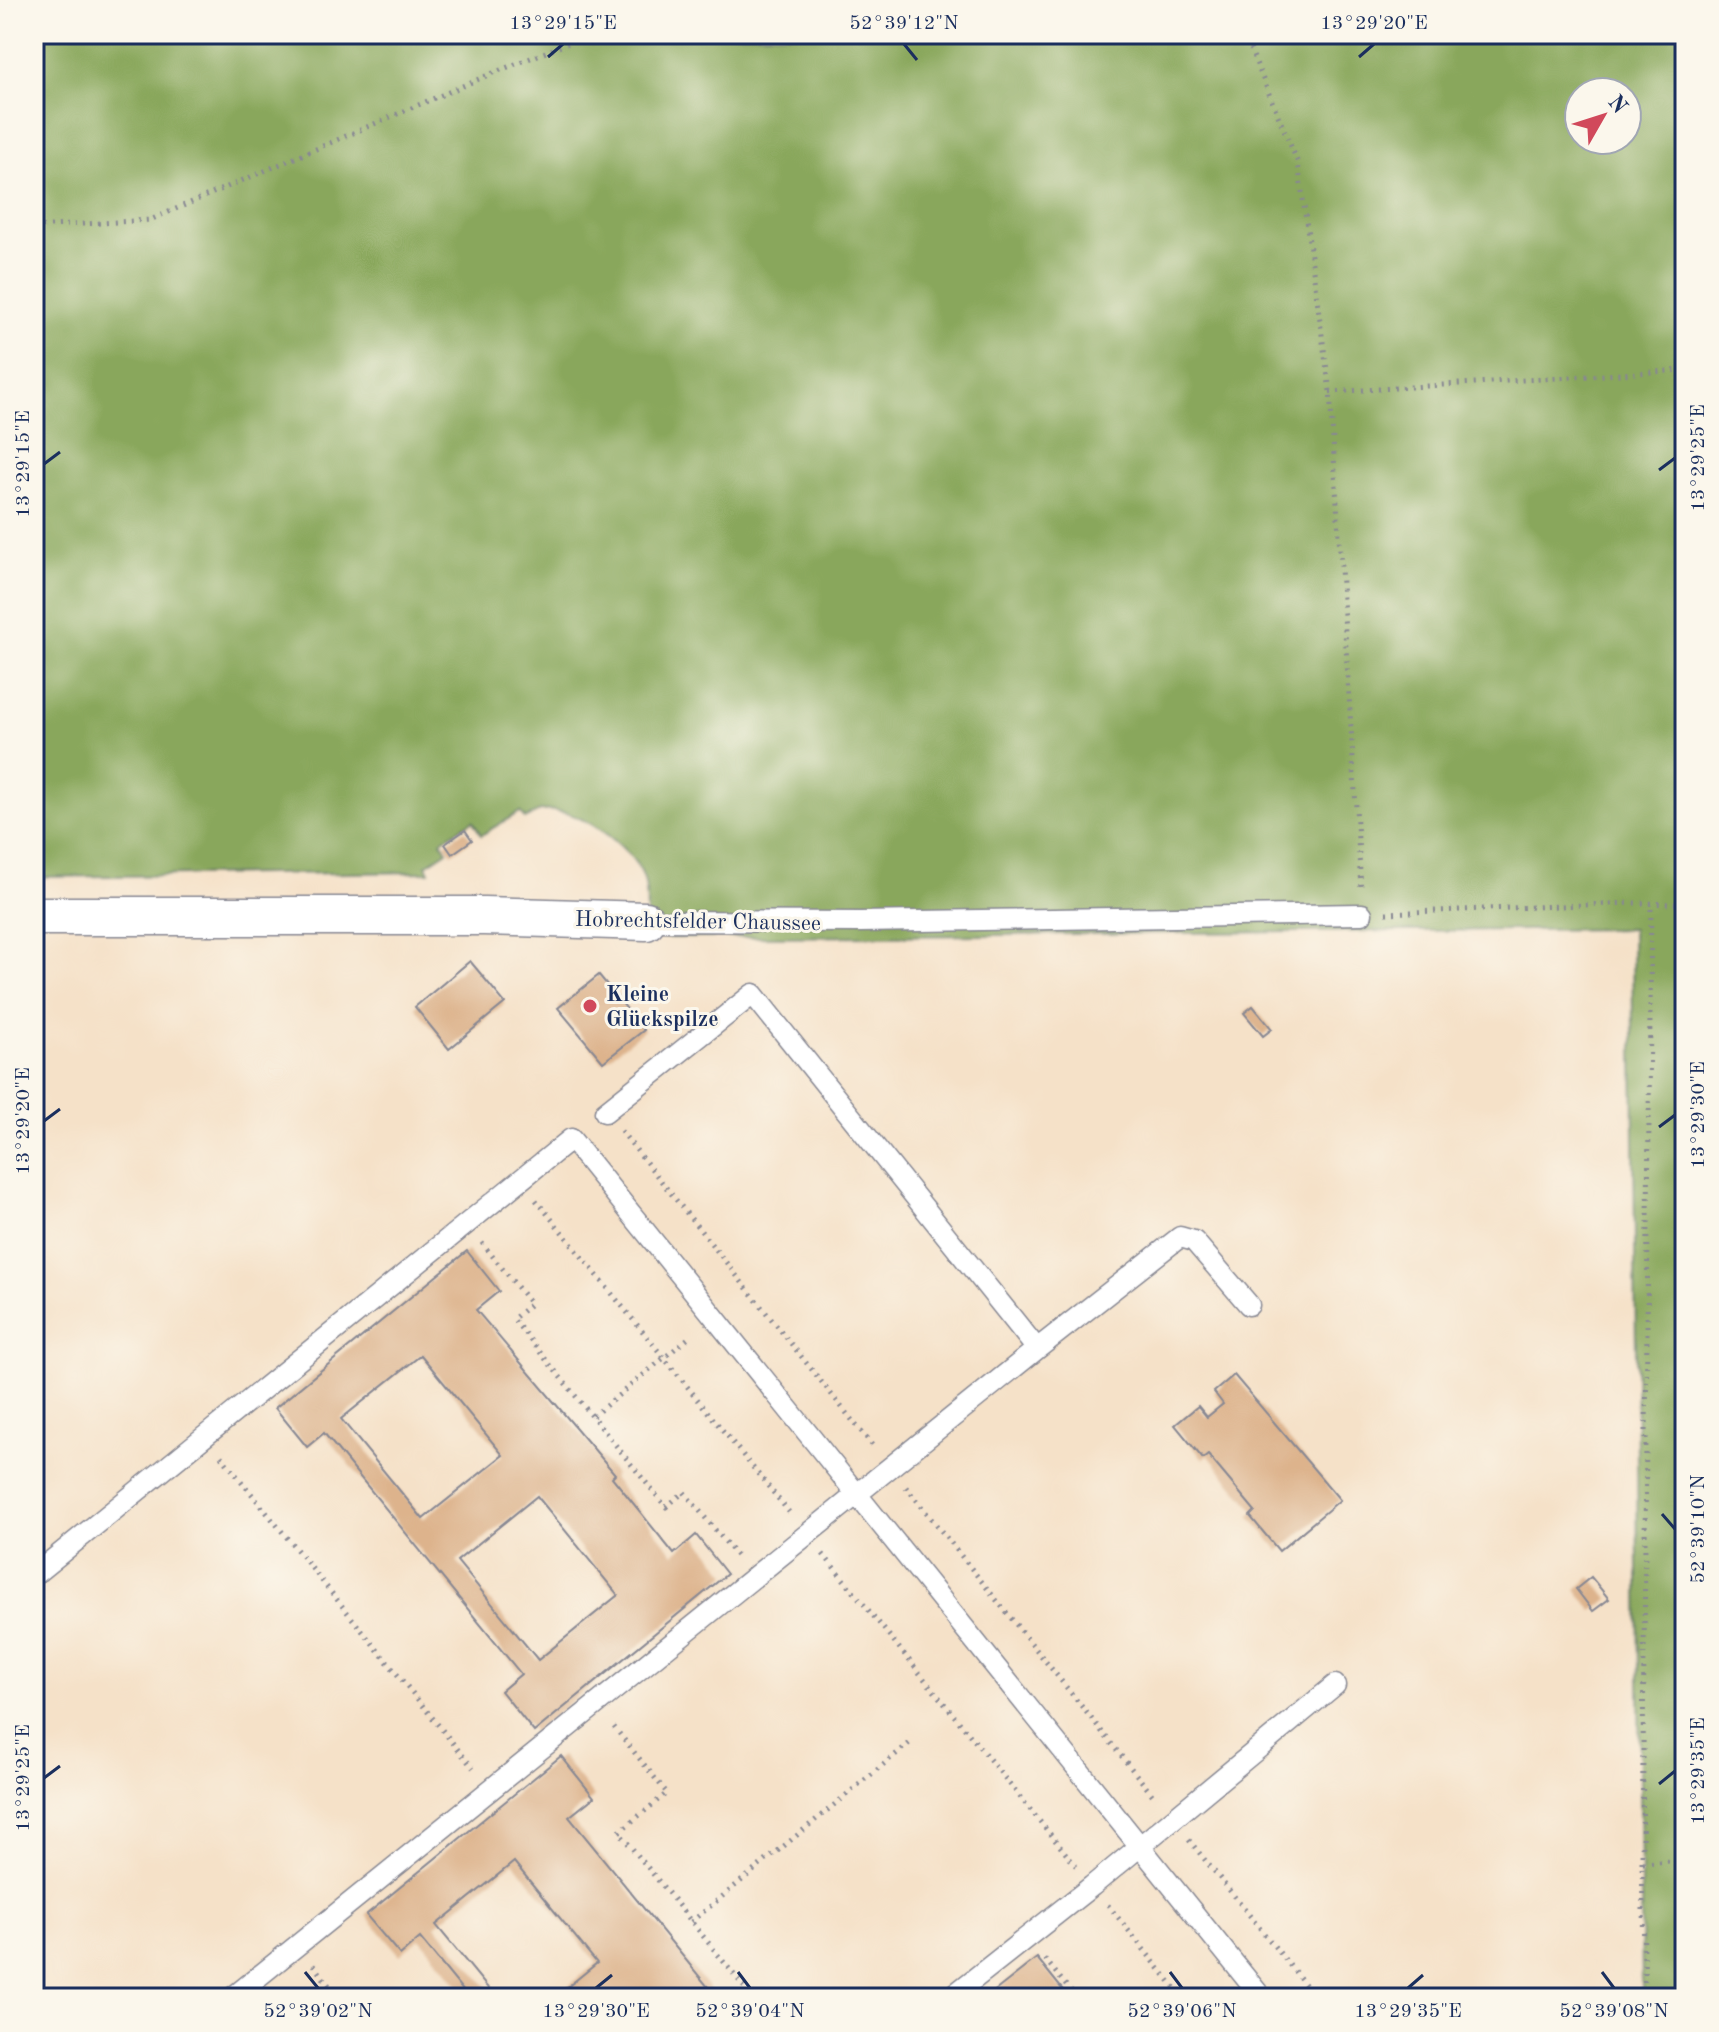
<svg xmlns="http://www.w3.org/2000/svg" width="1719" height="2032" viewBox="0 0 1719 2032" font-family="'Old Standard TT',serif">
<rect width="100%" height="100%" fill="#fbf7ec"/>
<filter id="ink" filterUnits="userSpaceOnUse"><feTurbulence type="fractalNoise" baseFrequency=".0125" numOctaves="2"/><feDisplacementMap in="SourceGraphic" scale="16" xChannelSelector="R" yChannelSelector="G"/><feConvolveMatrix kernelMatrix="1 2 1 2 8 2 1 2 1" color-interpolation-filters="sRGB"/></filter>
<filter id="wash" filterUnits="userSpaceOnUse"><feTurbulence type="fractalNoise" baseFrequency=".006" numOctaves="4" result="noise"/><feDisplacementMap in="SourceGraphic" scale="32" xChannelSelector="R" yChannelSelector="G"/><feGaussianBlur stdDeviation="1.8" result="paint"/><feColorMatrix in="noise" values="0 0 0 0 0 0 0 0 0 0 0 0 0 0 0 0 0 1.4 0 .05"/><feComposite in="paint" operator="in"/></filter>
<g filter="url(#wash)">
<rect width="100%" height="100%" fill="#f5e1c8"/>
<!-- forest -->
<path fill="#89a75b" stroke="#526b5c" stroke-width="2" fill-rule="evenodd" d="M34,34H1685V1998H1642L1632,929L646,938C646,919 649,894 643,876C631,846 575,805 542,811C537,811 530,816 525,819L520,812L481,835L473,821L441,841L447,851L426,865L429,872L34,877ZM1579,92H1627V140H1579Z"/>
<g id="blocks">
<!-- building -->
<path fill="#ddb38c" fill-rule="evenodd" d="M465,830L472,840L452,854L445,844Z
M470,961L505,1003L449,1049L415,1007Z
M599,975L644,1030L603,1062L558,1008Z
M1253,1006L1272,1029L1263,1036L1244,1013Z
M467,1251L499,1291L476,1310L615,1474L612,1477L674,1554L696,1535L727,1574L534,1732L501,1691L521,1674L324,1433L307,1447L275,1408ZM421,1355L503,1455L423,1519L341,1419ZM537,1496L618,1595L538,1660L457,1561Z
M1234,1375L1340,1500L1279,1551L1250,1516L1255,1511L1208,1455L1203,1459L1175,1425L1198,1406L1207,1417L1223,1404L1214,1392Z
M1591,1577L1609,1599L1593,1611L1576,1589Z
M561,1756L594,1797L569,1817L717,1998H554L597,1963L514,1862L436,1925L496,1998H469L420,1938L400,1955L366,1915Z
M1037,1958L1066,1994L1062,1998H986Z"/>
</g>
</g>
<g filter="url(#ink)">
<use href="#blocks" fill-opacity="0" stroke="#888893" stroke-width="2"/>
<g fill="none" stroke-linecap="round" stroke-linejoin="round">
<!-- lane casing -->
<g stroke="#888893" stroke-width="23">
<path id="lane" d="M646,921L860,922L1362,914
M605,1112L753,994L1037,1349
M34,1575L571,1139L1262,1998
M232,1998L1037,1349L1180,1237L1194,1241L1249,1305
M950,1998L1092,1886L1335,1685"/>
</g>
<!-- street casing -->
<g stroke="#888893" stroke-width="41">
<path id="street" d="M34,916H484L646,921"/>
</g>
<!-- path -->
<path stroke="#888893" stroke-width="5" stroke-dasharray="2 6" stroke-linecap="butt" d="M1244,34L1298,163L1330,392L1361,888
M34,227L150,220L493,73L591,34
M1330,392L1685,370
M1386,913L1633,903L1685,904
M621,1131L872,1445
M536,1200L789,1512
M482,1243L531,1304L513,1319L666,1507L684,1492L737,1556
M593,1416L692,1335
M221,1456L473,1768
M906,1487L1155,1798
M823,1554L1076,1866
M614,1727L667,1793L619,1832L753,1998
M1189,1840L1316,1998
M1642,1863L1651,904
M1108,1905L1183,1998
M691,1922L912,1741
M1045,1959L1076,1998
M313,1965L339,1998
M1645,1998L1642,1863L1685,1860"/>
<!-- lane -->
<use href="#lane" stroke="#fff" stroke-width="20"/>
<!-- street -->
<use href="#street" stroke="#fff" stroke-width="38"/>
</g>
</g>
<!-- ticks -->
<path fill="none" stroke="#1b2f5e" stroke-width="3" d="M904,44L917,60M548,57L563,44M1359,57L1374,44M44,464L60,452M1659,470L1675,458M44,1121L60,1109M1659,1127L1675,1115M1662,1514L1675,1529M44,1778L60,1766M1659,1784L1675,1771M305,1972L318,1988M738,1972L750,1988M1170,1972L1182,1988M1602,1972L1614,1988M596,1988L612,1975M1408,1988L1423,1975"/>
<!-- markers -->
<circle fill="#d1495b" stroke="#fbf7ec" stroke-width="3" cx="590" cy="1006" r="8"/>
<g text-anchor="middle" stroke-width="6" stroke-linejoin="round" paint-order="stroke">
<!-- street labels -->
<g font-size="22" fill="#1b2f5e" stroke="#fbf7ec">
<text transform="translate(698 920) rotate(1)" y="8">Hobrechtsfelder Chaussee</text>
</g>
<!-- poi labels -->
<g font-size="22" font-weight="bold" fill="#1b2f5e" stroke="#fbf7ec" text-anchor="start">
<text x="606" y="1001">Kleine<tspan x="606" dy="25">Glückspilze</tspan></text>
</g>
</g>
<!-- margin -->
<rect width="1719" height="2032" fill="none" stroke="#fbf7ec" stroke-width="88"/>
<!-- north arrow -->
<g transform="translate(1603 116) rotate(51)"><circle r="38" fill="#fbf7ec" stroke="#a1a7b3" stroke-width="2"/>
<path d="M0-6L14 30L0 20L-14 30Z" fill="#d1495b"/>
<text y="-12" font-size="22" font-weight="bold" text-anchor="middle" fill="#1b2f5e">N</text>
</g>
<rect x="44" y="44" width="1631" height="1944" fill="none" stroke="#1b2f5e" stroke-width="3"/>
<g font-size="20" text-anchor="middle" fill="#1b2f5e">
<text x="563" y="29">13°29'15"E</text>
<text x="904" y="29">52°39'12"N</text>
<text x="1374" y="29">13°29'20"E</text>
<text transform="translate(1697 458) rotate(-90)" y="7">13°29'25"E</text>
<text transform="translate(22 464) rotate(-90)" y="7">13°29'15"E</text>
<text transform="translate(1697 1115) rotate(-90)" y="7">13°29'30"E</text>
<text transform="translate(22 1121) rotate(-90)" y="7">13°29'20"E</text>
<text transform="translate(1697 1529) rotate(-90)" y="7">52°39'10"N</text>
<text transform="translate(1697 1771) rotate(-90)" y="7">13°29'35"E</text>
<text transform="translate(22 1778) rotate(-90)" y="7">13°29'25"E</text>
<text x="318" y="2017">52°39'02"N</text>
<text x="596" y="2017">13°29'30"E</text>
<text x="750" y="2017">52°39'04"N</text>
<text x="1182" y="2017">52°39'06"N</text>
<text x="1408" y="2017">13°29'35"E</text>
<text x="1614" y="2017">52°39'08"N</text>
</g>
</svg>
